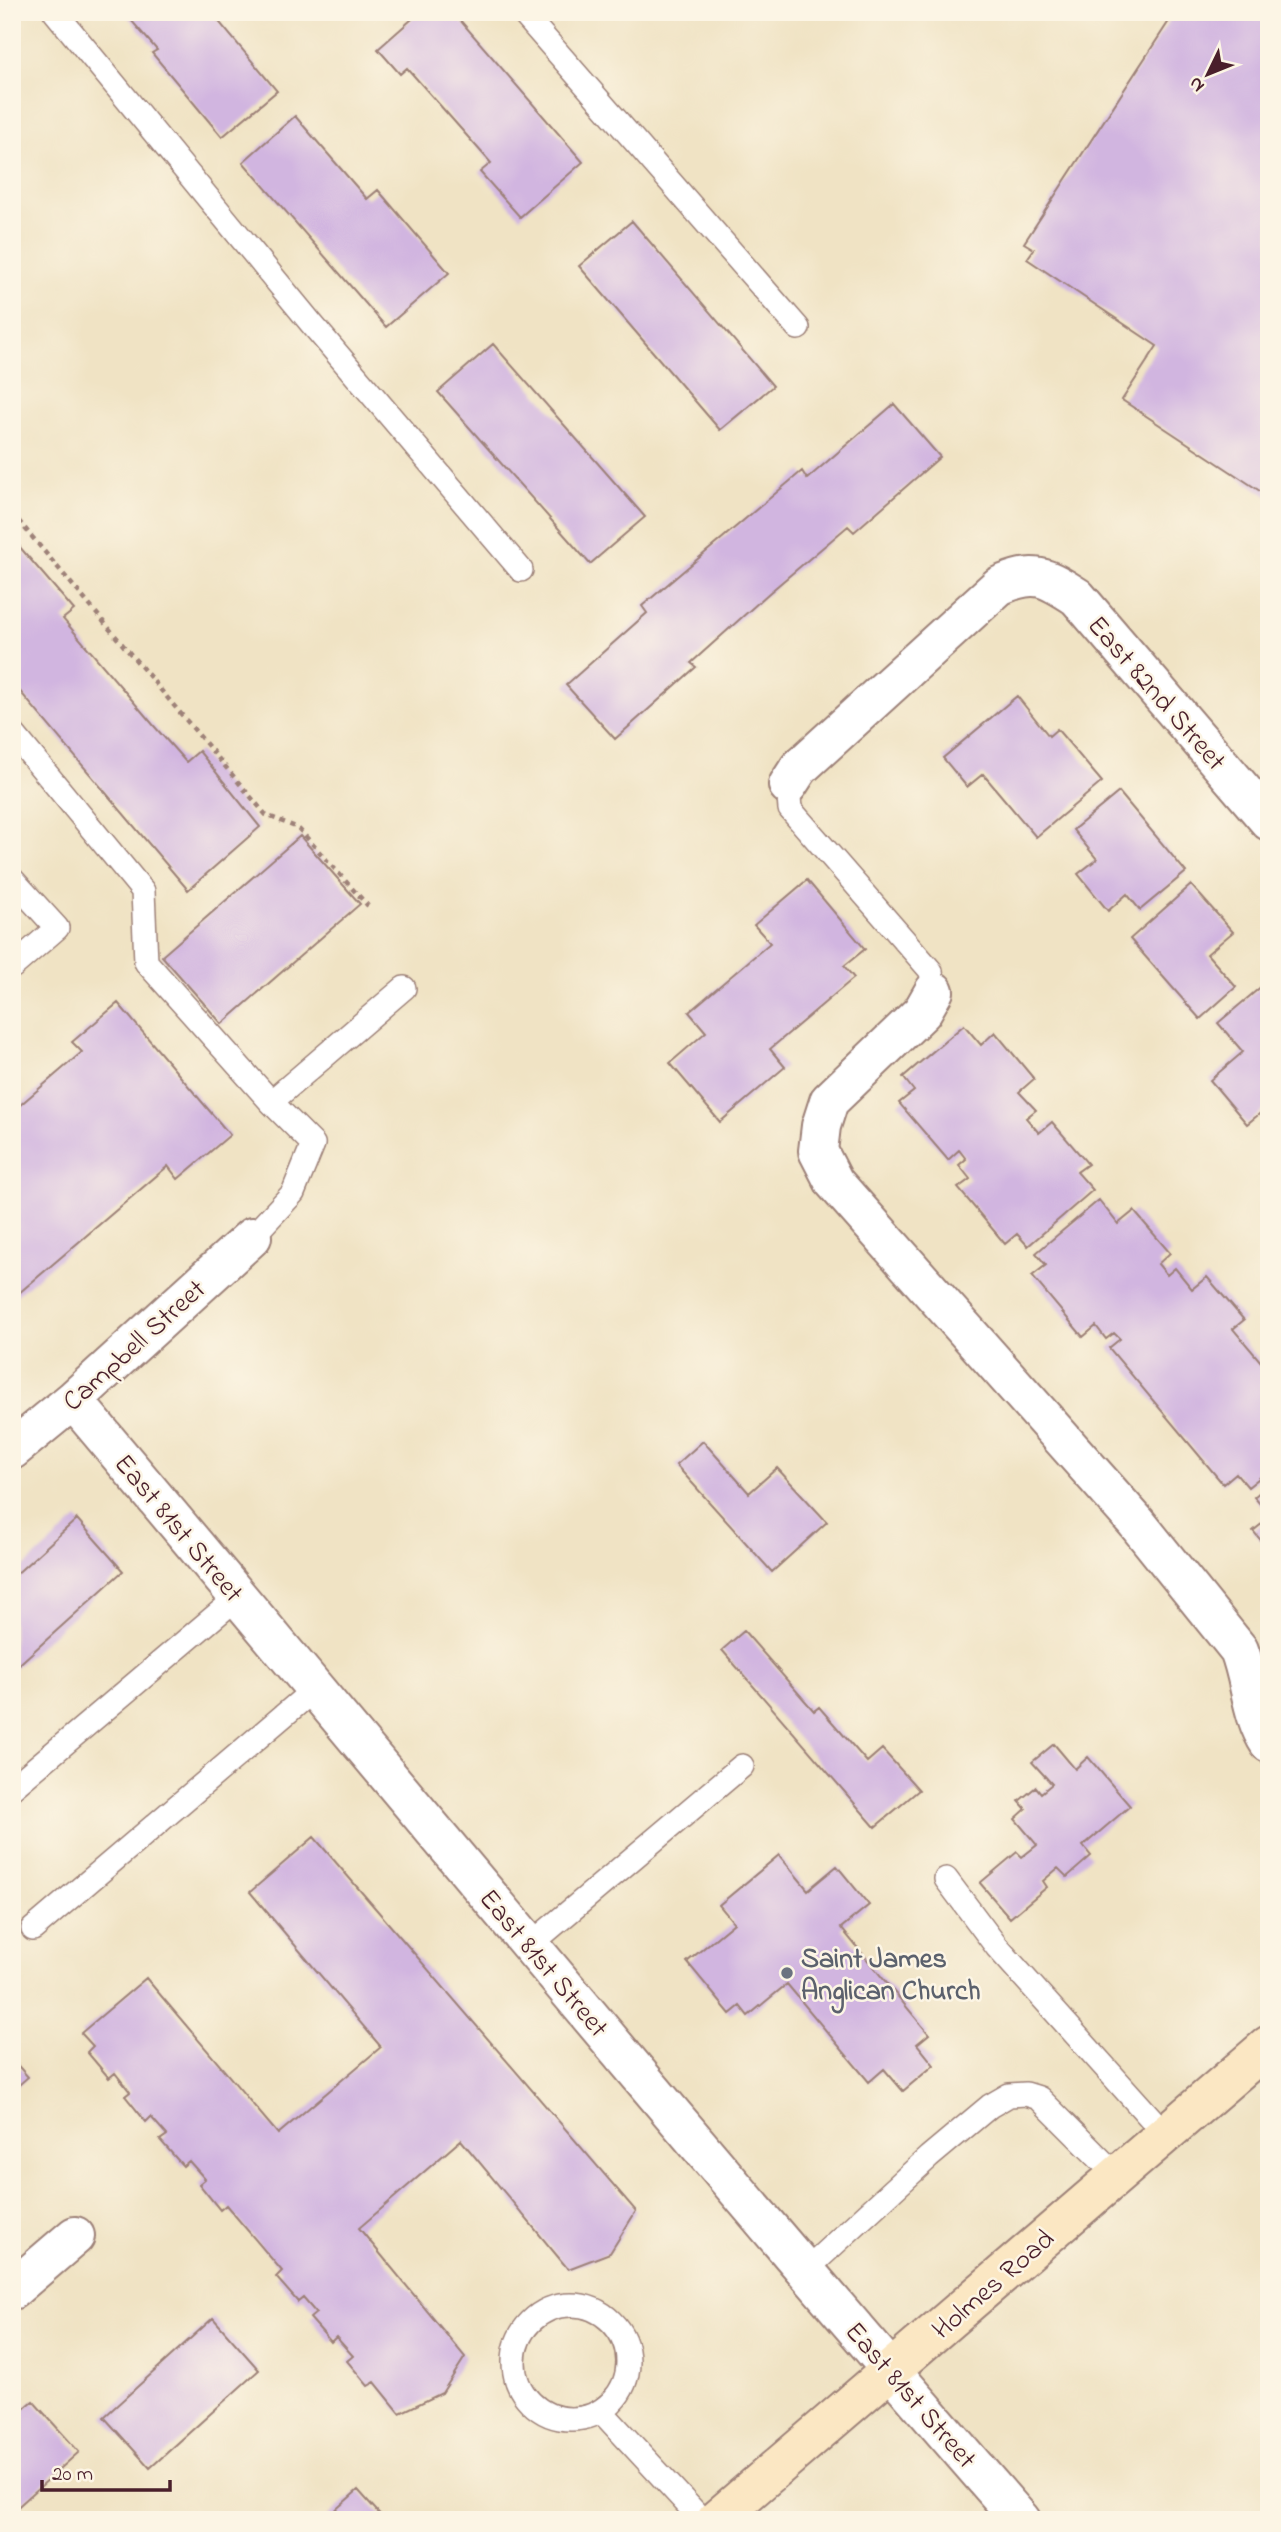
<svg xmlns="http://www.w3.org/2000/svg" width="1281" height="2532" viewBox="0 0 1281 2532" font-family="'Indie Flower',sans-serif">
<rect width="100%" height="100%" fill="#fcf5e5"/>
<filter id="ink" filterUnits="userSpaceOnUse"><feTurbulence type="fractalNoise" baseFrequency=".0143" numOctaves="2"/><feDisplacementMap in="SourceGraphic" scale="14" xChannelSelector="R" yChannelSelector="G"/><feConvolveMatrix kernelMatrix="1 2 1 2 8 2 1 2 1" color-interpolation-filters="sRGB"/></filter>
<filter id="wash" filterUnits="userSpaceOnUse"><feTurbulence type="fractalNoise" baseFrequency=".00686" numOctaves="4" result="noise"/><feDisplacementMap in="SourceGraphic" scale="28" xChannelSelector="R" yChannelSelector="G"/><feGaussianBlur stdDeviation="1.57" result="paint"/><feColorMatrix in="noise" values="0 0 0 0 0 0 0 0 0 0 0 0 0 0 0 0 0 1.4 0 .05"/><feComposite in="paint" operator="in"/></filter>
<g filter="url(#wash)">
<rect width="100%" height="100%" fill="#f0e3c4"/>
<g id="blocks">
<!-- building -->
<path fill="#d1b5e0" d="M124,12H211L277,91L222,137L152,53L157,50Z
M420,12H453L583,162L520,217L480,172L491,163L407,68L400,74L378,49Z
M1175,12H1269V497L1122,400L1157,346L1027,259L1034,249L1024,243Z
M295,116L367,199L378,190L449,273L386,327L243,162Z
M632,221L773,386L720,430L579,266Z
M493,344L645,517L590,564L438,392Z
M894,404L940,457L854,532L848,526L769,593L691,663L696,667L615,739L566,685L647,613L642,606L802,471L807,479Z
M12,538L74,610L63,619L155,727L186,762L199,751L260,827L188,890L12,682Z
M1017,696L1049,736L1057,729L1102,782L1036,837L983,774L967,787L943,758Z
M1119,792L1186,872L1140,910L1127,894L1108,911L1078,874L1097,859L1073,830Z
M300,836L360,904L222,1024L162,956Z
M807,880L865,949L844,966L854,978L770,1049L785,1067L720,1122L670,1063L706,1032L689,1012L770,943L754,925Z
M1191,885L1233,932L1207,954L1236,987L1200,1019L1130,939Z
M1269,980V1106L1247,1124L1210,1080L1243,1052L1218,1023Z
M118,1003L230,1135L178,1179L168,1166L12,1299V1112L82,1052L72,1042Z
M964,1025L981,1045L995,1032L1034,1079L1019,1092L1036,1110L1026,1118L1039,1133L1052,1122L1088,1164L1077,1172L1093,1190L1028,1246L1017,1234L1005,1244L958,1188L970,1179L959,1165L966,1159L959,1150L948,1160L899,1103L914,1091L903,1077Z
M1099,1200L1118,1224L1134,1211L1170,1253L1158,1264L1167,1275L1175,1268L1192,1289L1207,1277L1244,1320L1233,1329L1261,1362L1269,1355V1470L1248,1487L1236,1473L1223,1484L1109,1348L1120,1339L1114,1333L1106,1339L1096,1326L1083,1337L1032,1276L1046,1265L1036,1253Z
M703,1441L749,1493L777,1468L827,1522L772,1572L676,1465Z
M1269,1484V1514L1254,1497Z
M1269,1518V1550L1253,1531Z
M77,1519L123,1571L14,1669L12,1578Z
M744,1631L814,1711L819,1707L867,1762L882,1749L919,1790L875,1827L722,1650Z
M1054,1744L1075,1769L1088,1757L1130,1806L1083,1846L1091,1856L1067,1877L1058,1868L1043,1881L1047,1887L1010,1918L980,1883L1017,1852L1022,1857L1037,1845L1015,1819L1026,1809L1019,1801L1036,1787L1041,1793L1052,1784L1032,1762Z
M314,1837L636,2211L610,2253L568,2269L461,2140L359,2228L465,2357L442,2393L400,2413L375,2382L368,2386L347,2361L353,2356L336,2337L331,2342L310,2318L316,2313L303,2298L298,2302L276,2277L282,2271L226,2205L220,2210L199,2184L205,2179L189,2161L183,2166L160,2140L167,2135L151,2117L146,2122L125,2096L130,2092L115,2073L109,2078L87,2052L93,2046L81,2033L146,1978L278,2134L381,2047L250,1892Z
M779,1855L808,1890L837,1866L869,1905L841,1928L929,2034L917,2044L934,2065L903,2091L884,2069L869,2082L787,1984L748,2016L740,2006L730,2014L687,1962L734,1923L719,1905Z
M12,2059L28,2077L12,2091Z
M213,2318L259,2370L150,2468L104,2417Z
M33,2401L79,2452L12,2512V2419Z
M358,2490L385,2520H324Z"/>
</g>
</g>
<g filter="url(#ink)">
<use href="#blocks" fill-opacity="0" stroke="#9d8178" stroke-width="2"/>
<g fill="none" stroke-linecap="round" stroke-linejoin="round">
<!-- lane casing -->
<g stroke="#9d8178" stroke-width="26">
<path id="lane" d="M55,12L311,323L521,570
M522,12L798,328
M12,732L143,891L146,962L271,1102L404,988
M788,785L790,809L931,971L934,991
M12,879L57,928L12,967
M252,1237L293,1193L313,1144L271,1102
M12,1788L239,1596
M946,1879L997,1947L1165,2134
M33,1929L316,1688
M530,1945L742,1766
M806,2270L929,2157L990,2106L1009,2095L1026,2094L1039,2098L1117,2176
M514 2362a57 57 0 1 1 114 0a57 57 0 1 1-114 0Z
M601,2411L702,2520"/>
</g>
<!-- street casing -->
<g stroke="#9d8178" stroke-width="42">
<path id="street" d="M788,785L799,768L999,586C1034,570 1045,576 1077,597L1269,821
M934,991L922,1012L829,1101L821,1126L818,1151L834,1182L1136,1522L1239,1650C1251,1681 1251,1716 1269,1743
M73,1400C388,1774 699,2152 1021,2520
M12,1450L73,1400L252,1237
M12,2290L75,2236"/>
</g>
<!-- secondary casing -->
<g stroke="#9d8178" stroke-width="42">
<path id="secondary" d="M716,2520L1269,2045"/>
</g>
<!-- path -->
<path stroke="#9d8178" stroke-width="4.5" stroke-dasharray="5 5" stroke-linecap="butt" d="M12,513L266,815L298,828L368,906"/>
<!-- lane -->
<use href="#lane" stroke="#fff" stroke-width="23"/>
<!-- street -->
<use href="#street" stroke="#fff" stroke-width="38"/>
<!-- secondary -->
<use href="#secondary" stroke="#fbe7c3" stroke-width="38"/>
</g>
</g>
<!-- markers -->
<circle fill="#6b7280" stroke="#fcf5e5" stroke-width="2.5" cx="787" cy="1973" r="7"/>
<g text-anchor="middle" stroke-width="5" stroke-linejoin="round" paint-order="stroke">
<!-- street labels -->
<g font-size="28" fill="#4a1f2b" stroke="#fcf5e5">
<text transform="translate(1158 692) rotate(49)" y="10">East 82nd Street</text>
<text transform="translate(133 1344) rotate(-42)" y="10">Campbell Street</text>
<text transform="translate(180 1527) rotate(50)" y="10">East 81st Street</text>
<text transform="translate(545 1962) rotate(50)" y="10">East 81st Street</text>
<text transform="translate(992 2283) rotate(-41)" y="10">Holmes Road</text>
<text transform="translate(912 2394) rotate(49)" y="10">East 81st Street</text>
</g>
<!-- worship labels -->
<g font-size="28" font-weight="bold" fill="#5b616d" stroke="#fcf5e5" text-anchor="start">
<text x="801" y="1967">Saint James<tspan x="801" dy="32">Anglican Church</tspan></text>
</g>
</g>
<!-- margin -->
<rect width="1281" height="2532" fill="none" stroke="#fcf5e5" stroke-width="42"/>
<!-- north arrow -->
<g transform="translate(1208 74) rotate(227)" stroke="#fcf5e5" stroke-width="5" paint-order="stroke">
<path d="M0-5L12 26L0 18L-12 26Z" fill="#4a1f2b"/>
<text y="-10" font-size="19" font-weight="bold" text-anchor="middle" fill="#4a1f2b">N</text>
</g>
<!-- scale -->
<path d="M42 2480v10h128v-10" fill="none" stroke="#4a1f2b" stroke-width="3.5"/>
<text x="52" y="2480" font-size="21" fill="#4a1f2b" stroke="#fcf5e5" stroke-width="5" paint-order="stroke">20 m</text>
</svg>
